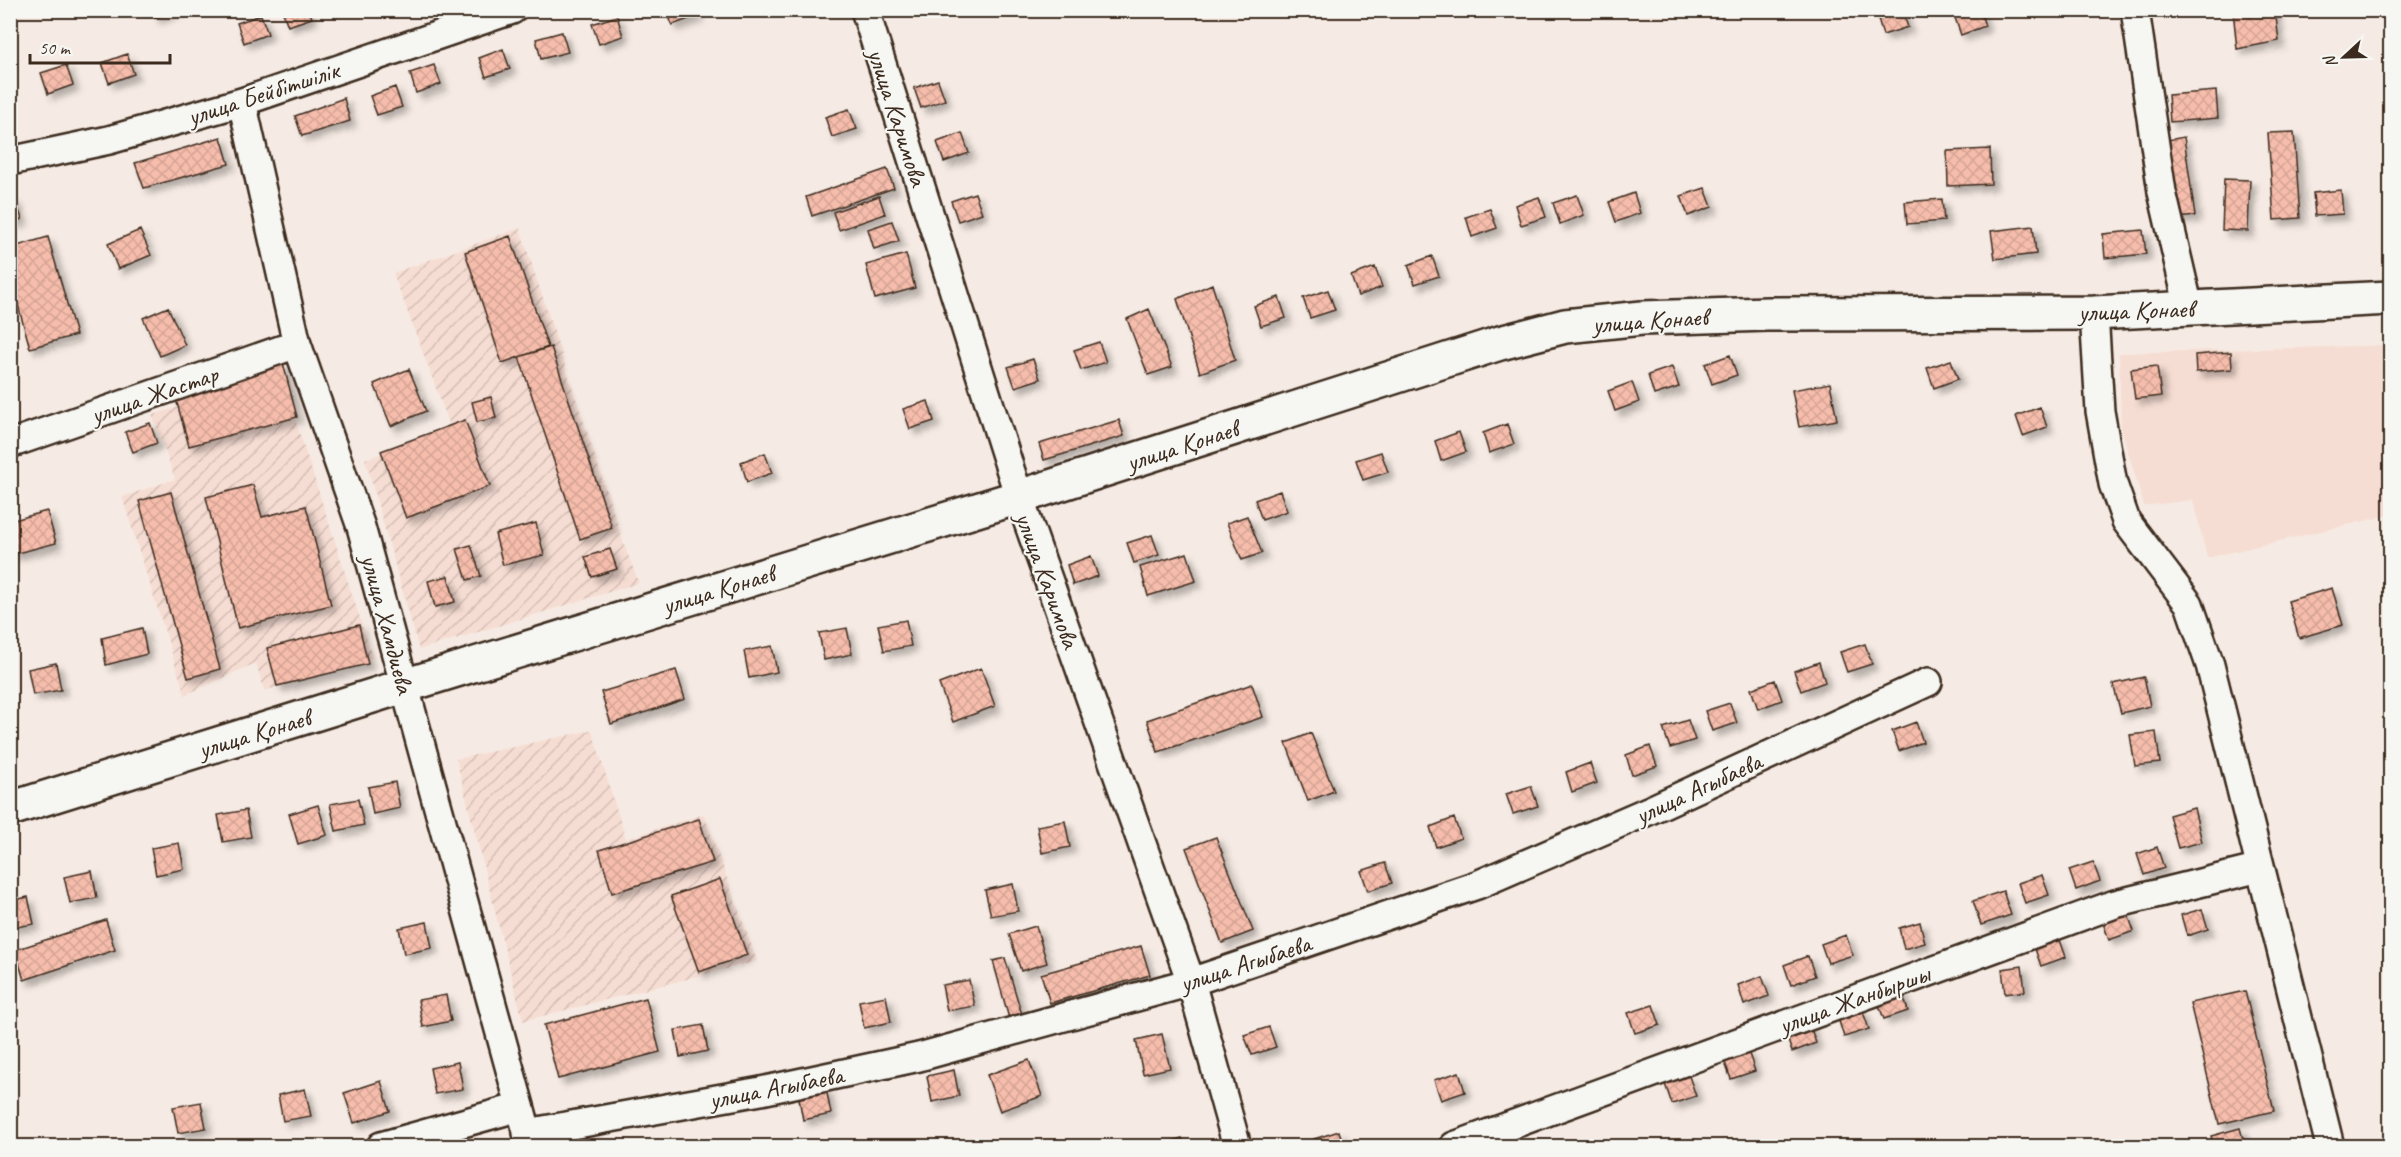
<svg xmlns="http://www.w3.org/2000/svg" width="2401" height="1157" viewBox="0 0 2401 1157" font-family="Caveat,sans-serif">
<defs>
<pattern id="industrial-furrows" width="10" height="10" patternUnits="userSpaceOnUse" patternTransform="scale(1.5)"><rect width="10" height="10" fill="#f6ddd3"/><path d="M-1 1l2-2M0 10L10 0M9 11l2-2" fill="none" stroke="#d4beb5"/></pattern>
<pattern id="building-cross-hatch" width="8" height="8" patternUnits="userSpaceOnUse" patternTransform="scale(1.5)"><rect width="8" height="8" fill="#f6bdac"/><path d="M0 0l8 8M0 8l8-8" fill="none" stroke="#d4a394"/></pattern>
<filter id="shadow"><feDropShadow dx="5.5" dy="5.5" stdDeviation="3" flood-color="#0004"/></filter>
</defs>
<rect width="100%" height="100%" fill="#f6ebe4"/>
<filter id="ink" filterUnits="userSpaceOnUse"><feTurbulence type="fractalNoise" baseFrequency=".0167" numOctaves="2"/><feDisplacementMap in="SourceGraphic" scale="12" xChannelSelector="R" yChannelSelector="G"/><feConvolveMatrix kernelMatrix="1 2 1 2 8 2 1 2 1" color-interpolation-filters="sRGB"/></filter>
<g filter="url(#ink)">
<!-- built -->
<path fill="#f6ddd3" d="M2390,345V515L2207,558L2193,500L2144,506L2121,428L2119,353Z"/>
<!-- industrial -->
<path fill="url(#industrial-furrows)" d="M520,228L625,547L639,583L419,650L365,459L452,431L393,273Z
M281,376L373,658L264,691L256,663L185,695L122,497L175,479L152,415Z
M592,730L626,839L704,814L757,961L523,1021L456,759Z"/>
<!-- building -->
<path fill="url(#building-cross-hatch)" stroke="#3b2a1e" stroke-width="1.5" filter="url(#shadow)" d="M152,10H176L155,18Z
M282,10H309L312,18L288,26Z
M667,10H695L697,16L672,25Z
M1891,10H1902L1908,27L1883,35L1877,15Z
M1965,10H1980L1985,26L1961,35L1954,15Z
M2233,10H2275L2279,41L2237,49Z
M261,15L268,34L244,43L237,23Z
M617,16L623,36L599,44L592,24Z
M562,32L568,52L541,59L536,39Z
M503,49L510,69L486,77L479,58Z
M127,54L134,74L109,83L102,63Z
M66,65L73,85L48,94L41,73Z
M434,65L441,84L416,93L410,73Z
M938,80L945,100L921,108L914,88Z
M395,87L402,107L377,115L370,96Z
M2216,91L2218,118L2170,122L2168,95Z
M344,98L350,121L302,136L295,116Z
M849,109L857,129L832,137L825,117Z
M2294,132L2300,218L2274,220L2268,133Z
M962,133L969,153L944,162L937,142Z
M221,137L229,164L144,188L135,163Z
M2184,137L2195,216L2178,218L2167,140Z
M1990,149L1991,184L1948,186L1947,151Z
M887,169L894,188L812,216L806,197Z
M2224,179L2250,180L2248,231L2222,230Z
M1705,188L1712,207L1688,216L1681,196Z
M2341,190L2343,214L2315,216L2313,193Z
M975,193L982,213L958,221L951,201Z
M1634,193L1640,213L1616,222L1609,202Z
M1577,195L1584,215L1560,224L1553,203Z
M879,196L885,214L839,230L833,212Z
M1539,197L1546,217L1521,225L1515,205Z
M15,199L22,219L10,223V201Z
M1942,199L1944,221L1907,224L1905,202Z
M1490,209L1497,228L1472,237L1466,217Z
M892,221L899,241L874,249L868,229Z
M2033,226L2036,254L1995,259L1991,231Z
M140,230L151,255L118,269L108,244Z
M2143,230L2146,254L2105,258L2103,234Z
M510,236L548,347L502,363L465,252Z
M48,237L76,335L30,348L10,277V248Z
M906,254L915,288L875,299L866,265Z
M1432,256L1439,276L1415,284L1408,265Z
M1375,267L1382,287L1358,296L1351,276Z
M1212,284L1235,360L1200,373L1177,299Z
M1328,290L1335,310L1310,318L1303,298Z
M1279,297L1286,318L1261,326L1254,306Z
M168,307L185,345L160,356L143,318Z
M1149,309L1172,367L1148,375L1127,319Z
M1099,342L1106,362L1081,370L1074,350Z
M551,347L612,528L580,539L519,357Z
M2231,352L2232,369L2196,372L2195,355Z
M1730,355L1737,375L1712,384L1705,364Z
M1033,359L1040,379L1015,387L1008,367Z
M1951,360L1958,379L1934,388L1927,368Z
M283,363L297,417L189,446L174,392Z
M2157,366L2161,396L2135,399L2131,369Z
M1672,367L1679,387L1654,395L1648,375Z
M409,369L426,411L391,426L374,384Z
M1632,382L1639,402L1615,411L1608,391Z
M1830,383L1837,420L1799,427L1792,390Z
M491,397L496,418L477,422L472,402Z
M928,401L934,421L910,429L903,409Z
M2040,407L2047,427L2023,436L2016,416Z
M465,420L490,486L406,518L381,451Z
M1119,420L1124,436L1044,460L1039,444Z
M150,423L157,443L133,452L125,432Z
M1507,424L1514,444L1489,453L1483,433Z
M1459,432L1466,452L1441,461L1435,441Z
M1381,452L1388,472L1363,480L1356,460Z
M765,453L772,473L747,482L741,462Z
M253,485L262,517L306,506L331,605L238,628L206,497Z
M1280,491L1287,511L1262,520L1255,500Z
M171,492L220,669L188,678L139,501Z
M47,511L56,543L10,555V521Z
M1247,516L1262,553L1242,560L1227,523Z
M536,523L544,555L503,565L495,534Z
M1152,535L1159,555L1134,563L1127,543Z
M471,545L481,576L467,580L457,549Z
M610,549L617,569L592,577L585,557Z
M1187,553L1196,581L1148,596L1140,567Z
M1091,556L1098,576L1073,585L1067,565Z
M448,576L455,602L435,607L428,581Z
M2332,588L2343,625L2299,638L2288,601Z
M906,620L911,646L884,651L878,625Z
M359,625L368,664L277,686L267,648Z
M142,628L147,654L106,665L102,638Z
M847,628L852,654L824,660L819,633Z
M1865,644L1872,664L1847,672L1840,652Z
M772,646L777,672L749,678L744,651Z
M1819,662L1825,682L1801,691L1794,671Z
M56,663L61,690L33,695L28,669Z
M981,668L995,706L953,722L939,684Z
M676,670L685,699L611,724L601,692Z
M2144,677L2150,706L2121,713L2113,684Z
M1775,680L1782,700L1758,709L1751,689Z
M1252,684L1263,717L1158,752L1147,720Z
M1730,703L1737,723L1712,731L1705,711Z
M1688,720L1695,740L1670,748L1663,728Z
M1916,722L1923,742L1899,751L1892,731Z
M2156,732L2160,763L2135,766L2130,735Z
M1311,733L1334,791L1308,801L1286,743Z
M1650,746L1657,766L1632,775L1626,755Z
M1590,763L1597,783L1572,792L1566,772Z
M395,782L400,808L373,814L368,787Z
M1531,786L1538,806L1513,814L1506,794Z
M358,799L364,825L336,831L330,804Z
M318,805L327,835L298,844L289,814Z
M2194,808L2202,842L2178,848L2169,815Z
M246,810L251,837L223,842L218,815Z
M1454,818L1461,838L1436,847L1430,827Z
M699,819L713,862L612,893L599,850Z
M1065,821L1070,847L1042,853L1037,826Z
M1216,837L1253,931L1222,943L1186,848Z
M179,843L184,869L156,875L151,848Z
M2157,847L2164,868L2144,875L2137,854Z
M2093,862L2100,881L2076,890L2069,870Z
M1385,863L1392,883L1368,891L1361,871Z
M92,871L97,898L70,903L64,877Z
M2042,875L2049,895L2025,903L2018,883Z
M720,879L747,955L699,972L671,896Z
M1013,884L1018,911L991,916L985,890Z
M2003,891L2011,915L1981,925L1973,901Z
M28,897L34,924L10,928V901Z
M2202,909L2208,929L2187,936L2181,915Z
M2127,912L2134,931L2109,940L2102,920Z
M106,920L115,950L24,980L15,950Z
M427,922L432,948L404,954L399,928Z
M1920,922L1925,943L1904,949L1899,928Z
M1036,926L1047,963L1021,971L1009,934Z
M1846,935L1853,955L1828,963L1821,944Z
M2059,937L2066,957L2041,966L2034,946Z
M1141,946L1150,975L1050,1003L1041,974Z
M1808,956L1815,976L1791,985L1784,965Z
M1005,958L1023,1018L1010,1022L993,961Z
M2022,966L2025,991L2005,994L2002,969Z
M1762,976L1769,996L1744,1005L1738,985Z
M969,980L975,1006L947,1011L942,985Z
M1902,991L1908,1011L1884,1019L1877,1000Z
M2245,991L2274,1111L2219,1124L2190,1003Z
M446,995L451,1021L423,1027L418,1000Z
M886,996L891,1022L864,1028L859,1001Z
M646,998L660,1052L558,1079L544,1025Z
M1653,1005L1660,1025L1635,1033L1628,1013Z
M1862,1009L1869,1029L1844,1037L1838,1018Z
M1809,1023L1816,1043L1792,1052L1785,1032Z
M703,1025L708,1051L680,1057L675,1030Z
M1269,1027L1276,1047L1252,1055L1244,1035Z
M1162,1034L1170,1068L1143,1074L1136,1040Z
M1748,1051L1755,1071L1731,1079L1724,1060Z
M1029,1060L1042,1096L1000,1111L987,1075Z
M458,1062L463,1089L435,1094L430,1068Z
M954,1070L959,1096L932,1102L927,1076Z
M1459,1072L1465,1092L1441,1100L1434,1080Z
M1689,1076L1696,1096L1672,1104L1665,1084Z
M381,1081L390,1111L354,1123L344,1093Z
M826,1088L831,1114L803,1120L798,1093Z
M305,1089L311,1116L283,1121L278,1095Z
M201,1102L206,1128L178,1133L173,1107Z
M2240,1128L2245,1146H2214L2211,1136Z
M1339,1131L1344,1146H1317L1314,1139Z
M1182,1138L1185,1146H1158Z"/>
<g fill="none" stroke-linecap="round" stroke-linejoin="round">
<!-- minor casing -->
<g stroke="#3b2a1e" stroke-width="32">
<path id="minor" d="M865,10L1019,497L1191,982L1237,1146
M2135,10L2162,192L2189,308
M242,102L297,344L361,527L531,1146
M10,161L109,140L242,102L512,10
M2094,313L2100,411L2113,484L2126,521L2189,604L2210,665L2330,1146
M10,444L297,344
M527,1133L761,1091L919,1057L1191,982L1477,885L1648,811L1928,682
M381,1146L520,1107
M1454,1146L2115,904L2260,868"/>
</g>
<!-- major casing -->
<g stroke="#3b2a1e" stroke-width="38">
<path id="major" d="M10,809L404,686L1019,497L1500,343L1565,326L1642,318L1768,314L2094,313L2390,298"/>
</g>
<!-- minor -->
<use href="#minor" stroke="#f6f6f2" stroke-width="27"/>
<!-- major -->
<use href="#major" stroke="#f6f6f2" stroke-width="33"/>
</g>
</g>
<g text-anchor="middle" stroke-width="4.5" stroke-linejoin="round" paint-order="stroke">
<!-- street labels -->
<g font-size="26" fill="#3b2a1e" stroke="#f6f6f2">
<text transform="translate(263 93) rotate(-18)" y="9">улица Бейбітшілік</text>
<text transform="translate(898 117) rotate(72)" y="9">улица Каримова</text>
<text transform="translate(2136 310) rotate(-2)" y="9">улица Қонаев</text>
<text transform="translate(1650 320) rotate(-4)" y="9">улица Қонаев</text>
<text transform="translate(154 394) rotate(-19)" y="9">улица Жастар</text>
<text transform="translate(1182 445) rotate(-18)" y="9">улица Қонаев</text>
<text transform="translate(1048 580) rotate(70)" y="9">улица Каримова</text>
<text transform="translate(718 589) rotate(-17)" y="9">улица Қонаев</text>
<text transform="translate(388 624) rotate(75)" y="9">улица Хамдиева</text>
<text transform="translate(254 733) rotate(-17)" y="9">улица Қонаев</text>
<text transform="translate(1698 788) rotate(-25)" y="9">улица Агыбаева</text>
<text transform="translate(1245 963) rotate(-18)" y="9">улица Агыбаева</text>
<text transform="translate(1854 999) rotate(-20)" y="9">улица Жанбыршы</text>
<text transform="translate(776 1087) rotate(-11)" y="9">улица Агыбаева</text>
</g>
</g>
<!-- margin -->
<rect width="2401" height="1157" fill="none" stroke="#f6f6f2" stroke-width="36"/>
<rect x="18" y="18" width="2365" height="1121" fill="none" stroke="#3b2a1e" stroke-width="2" filter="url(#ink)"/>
<!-- north arrow -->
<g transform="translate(2344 57) rotate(248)" stroke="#f6f6f2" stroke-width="4.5" paint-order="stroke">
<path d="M0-4.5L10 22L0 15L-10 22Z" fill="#3b2a1e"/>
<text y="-9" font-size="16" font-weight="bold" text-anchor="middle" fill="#3b2a1e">N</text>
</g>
<!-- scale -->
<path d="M30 54v9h140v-9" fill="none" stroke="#3b2a1e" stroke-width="3"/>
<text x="39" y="54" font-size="18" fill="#3b2a1e" stroke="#f6f6f2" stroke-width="4.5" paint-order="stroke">50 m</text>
</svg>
